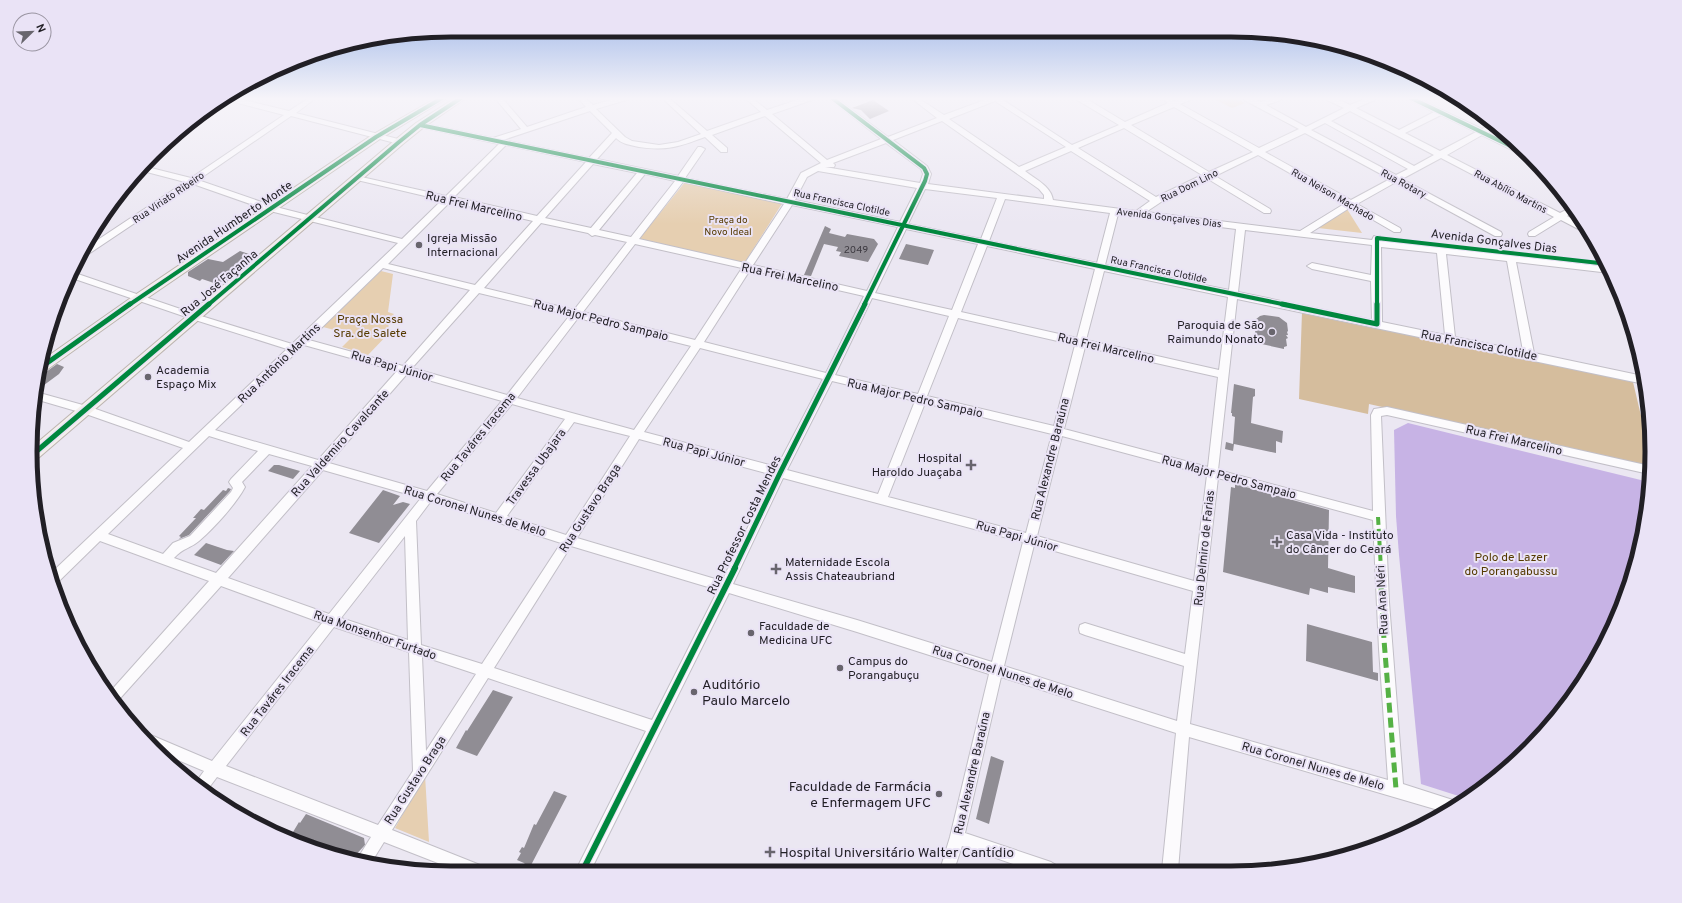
<svg xmlns="http://www.w3.org/2000/svg" width="1682" height="903" viewBox="0 0 1682 903" font-family="Overpass,sans-serif">
<rect width="100%" height="100%" fill="#ebe7f2"/>
<!-- green -->
<path fill="#e6cfb1" d="M1212,98H1235L1245,103L1232,108Z
M685,182L783,202L745,262H742L641,239L640,238Z
M1347,209L1362,233L1318,228L1316,226Z
M381,271L393,274L388,312L394,314L388,320L389,330L391,331L368,355L342,347L354,335L323,327Z
M425,775L429,842L395,828Z"/>
<!-- forest -->
<path fill="#d5bd9d" d="M1302,312L1633,382L1650,454V467L1369,404L1368,414L1299,399Z"/>
<!-- water -->
<path fill="#c7b3e5" d="M1408,423L1649,482L1648,506L1630,587L1596,662L1547,730L1468,799L1421,784L1399,555L1396,516L1394,430Z"/>
<!-- building -->
<path fill="#908d94" d="M873,100L889,111L870,119L861,110L852,108Z
M825,226L831,229L829,233L845,237L847,234L874,239L878,244L868,262L839,256L841,252L836,251L838,247L824,244L811,276L804,275Z
M906,244L934,250L928,265L899,259Z
M240,251L255,256L227,280L222,282L217,281L214,283L202,279L200,281L188,276V272L208,259L223,262Z
M1264,315L1279,317L1287,323L1288,331L1287,332L1288,335H1286L1288,338L1286,339L1287,346L1284,347V349L1257,343L1255,332L1258,322L1255,320L1260,316Z
M57,364L64,367L59,374L36,391L39,373L46,372Z
M1234,384L1255,389V396L1253,397L1251,423L1283,431L1282,443L1276,441V453L1234,444L1233,451L1225,449L1226,442L1233,444L1235,417L1232,416V413H1231Z
M274,465H279L300,471L293,479L268,471Z
M1235,484L1329,510L1328,568L1355,576V593L1328,587V593L1310,588L1309,595L1223,572L1231,487L1235,488Z
M228,488L231,489L230,491L189,535L179,539L181,537L179,536L196,518H193L201,509L204,510L223,490L226,491Z
M383,490L400,496L393,505L403,502L410,504L383,538L379,543L349,533Z
M206,543L227,550L234,551L221,565L194,555Z
M1307,624L1372,642L1373,672L1378,673V681L1306,661Z
M493,690L513,697L477,756L456,748L466,730L467,731Z
M991,756L1004,761L989,824L976,819Z
M554,791L567,796L529,869L524,863L517,860L521,853L519,852L522,847L524,848L534,824L536,825Z
M306,814L364,838L365,845L351,860L342,859L290,837L299,822L300,823Z"/>
<g fill="none" stroke-linecap="round" stroke-linejoin="round">
<!-- minor casing -->
<g stroke="#c2bfc7" stroke-width="2">
<path id="minor" d="M225,98H236L289,111L309,98H316L296,113L402,140L403,142L399,144L291,116L198,180L276,207L402,239L442,200L357,180L353,178L357,176L446,196L499,144L420,127L416,125L420,123L493,138L521,129L495,98H502L527,127L586,107L578,98H585L593,105L617,98H626V100L596,109L625,137L632,141L659,145L678,142L701,134L662,98H669L707,131L761,112L745,98H752L767,110L803,98H812V100L772,114L827,160L881,139L829,98H836L888,137L937,118L911,98H918L944,115L990,98H1000L1072,145L1119,125L1077,100V98H1085L1125,122L1168,103L1161,98H1169L1174,101L1182,98H1190V100L1180,104L1259,148L1299,129L1244,100V98H1252L1261,102L1273,98H1281V100L1266,105L1306,127L1344,108L1327,100V98H1335L1350,105L1367,98H1375V100L1356,108L1399,130L1434,112L1407,98H1416L1482,129L1493,123L1498,127L1488,132L1521,148L1528,156H1524L1482,135L1447,155L1560,213L1572,207L1575,211L1567,216L1583,225L1588,232H1584L1561,220L1535,236H1529L1528,234L1529,232L1554,217L1441,158L1402,179L1501,232L1502,234L1501,236H1495L1396,182L1357,204L1400,228L1401,230L1400,232H1394L1351,207L1310,233L1372,240L1374,236H1380L1381,241L1506,255L1507,251H1513L1515,256L1609,267L1611,273H1610L1516,262L1534,353L1643,376L1644,384L1237,299L1218,470L1373,511L1371,415L1374,409L1387,407L1650,466L1649,474L1387,415L1381,416L1389,602L1403,784L1459,802L1460,804L1445,812L1189,737L1178,870H1162L1176,733L1001,677L965,833L1051,862L1056,865L1059,870H1030L962,846L954,870H940L950,837L989,674L857,632L729,593L590,872H575L646,731L488,678L392,830L485,867L488,872H461L384,842L371,863L356,861L371,837L217,777L205,793L194,785L204,771L159,752L141,735L146,733L212,761L322,623L221,586L115,704L108,694L209,581L100,541L55,585L53,586L49,575L183,448L83,413L35,399L36,392L90,407L189,442L287,349L192,319L69,277L72,272L198,315L292,344L398,243L270,211L193,184L84,257H80L84,249L185,182L139,170L143,166L191,178L284,115L230,101L187,130H181L194,118ZM995,101L1066,147L1019,167L949,119ZM1174,107L1253,152L1209,172L1131,125ZM590,111L612,133L589,158L503,140ZM1350,111L1434,155L1414,166L1331,121ZM1441,115L1476,132L1440,151L1405,133ZM765,116L821,163L801,173L787,199L685,178L705,149L701,147H698L678,176L597,159L616,138C622,144 630,145 639,147C667,151 678,147 705,137L721,152H727V148L712,135ZM942,121L1039,189L1044,195V199L928,184L931,174L927,166L893,140ZM1325,123L1408,169L1396,175L1311,130ZM1124,128L1202,175L1156,197L1078,148ZM1305,133L1390,179L1351,200L1265,152ZM886,143L921,169L923,174L920,183L825,167H834L835,165L833,163ZM506,145L586,162L537,216L454,197ZM1071,151L1150,201L1136,211L1053,200C1051,186 1035,179 1025,171ZM1258,155L1344,204L1300,231L1146,212L1164,200L1208,179L1264,213H1270L1271,211L1270,209L1215,176ZM593,164L637,173L591,228L545,218ZM818,171L917,188L900,222L795,200L807,177ZM645,174L675,181L631,237L599,230ZM683,182L784,204L745,263L639,239ZM925,189L997,198L981,239L908,224ZM1005,199L1110,213L1097,263L989,241ZM450,202L533,221L475,285L388,264ZM792,205L898,227L867,291L753,265ZM1118,214L1236,229L1229,290L1105,265ZM541,223L588,233L592,236L595,235L627,242L574,310L484,288ZM906,229L978,244L952,310L875,293ZM1245,230L1372,245L1371,275L1312,263L1307,266L1312,269L1371,281L1372,320L1238,292ZM635,244L742,268L695,340L583,312ZM987,246L1095,269L1077,338L961,312ZM1381,247L1437,253L1445,335L1382,322ZM1446,254L1507,261L1523,351L1455,337ZM383,268L470,290L403,366L309,340ZM750,270L864,296L826,373L704,342ZM1104,271L1228,297L1219,370L1086,340ZM479,293L570,315L507,395L412,368ZM872,298L949,316L918,394L835,375ZM578,318L691,346L634,430L517,398ZM958,318L1075,345L1054,426L927,396ZM304,345L397,371L318,460L215,430ZM1085,347L1218,377L1208,467L1064,429ZM700,348L823,379L777,467L644,432ZM407,374L502,401L427,491L329,463ZM832,381L915,401L878,494L787,470ZM925,403L1052,434L1026,533L888,497ZM512,404L565,419L496,513L437,494ZM574,422L630,436L566,535L507,516ZM209,436L258,451L231,479L229,482L233,488L231,492L190,536L173,543L163,554L108,534ZM1062,436L1207,475L1194,581L1037,536ZM639,439L773,475L722,581L577,538ZM269,454L312,466L216,573L174,558C183,548 191,548 199,541C214,528 236,504 245,487L242,482ZM323,470L421,498L329,614L228,578ZM783,478L1023,542L992,662L857,620L733,584ZM1218,478L1373,520L1379,649L1388,780L1190,724ZM431,501L561,543L482,664L421,645L416,521ZM405,536L408,640L341,618ZM1034,545L1193,591L1185,654L1085,623L1080,625L1079,629L1080,633L1085,635L1184,666L1177,721L1004,666ZM571,546L718,590L652,720L494,668ZM334,627L409,652L413,771L378,825L226,766ZM422,656L476,674L426,751Z"/>
</g>
<!-- major casing -->
<g stroke="#bdb5b1" stroke-width="2">
<path id="major" d="M436,98H447L380,139L143,301L45,371L39,372L41,361L135,295L372,135Z
M455,98H466L424,127L403,144L36,460L31,461V448L395,140L416,123Z"/>
</g>
<!-- minor -->
<use href="#minor" fill="#fcfbfd" fill-rule="evenodd"/>
<!-- major -->
<use href="#major" fill="#f4f0ec" fill-rule="evenodd"/>
<!-- quiet-far1 -->
<path stroke="#55b145" stroke-width="4" stroke-dasharray="8 4" stroke-linecap="butt" d="M1378,517L1381,569"/>
<!-- quiet -->
<path stroke="#55b145" stroke-width="5" stroke-dasharray="10 5" stroke-linecap="butt" d="M1380,568L1384,640L1396,789"/>
<!-- cycleway-far2 casing -->
<g stroke="#eae3f6" stroke-width="6">
<path id="cycleway-far2" d="M832,98L924,168L927,174L925,181L864,305
M1411,98L1527,154
M420,125L1287,305
M129,305L376,137L442,98
M208,305L399,142L420,125L461,98
M1377,305V238L1608,264"/>
</g>
<!-- cycleway-far1 casing -->
<g stroke="#eae3f6" stroke-width="8">
<path id="cycleway-far1" d="M1282,304L1377,324V304
M40,368L130,304
M31,456L209,304
M734,569L780,473L865,304"/>
</g>
<!-- cycleway casing -->
<g stroke="#eae3f6" stroke-width="8">
<path id="cycleway" d="M582,872L735,568"/>
</g>
<!-- cycleway-far2 -->
<use href="#cycleway-far2" stroke="#00873e" stroke-width="4"/>
<!-- cycleway-far1 -->
<use href="#cycleway-far1" stroke="#00873e" stroke-width="5"/>
<!-- cycleway -->
<use href="#cycleway" stroke="#00873e" stroke-width="6"/>
</g>
<!-- sky -->
<linearGradient id="sky" x2="0" y2="1"><stop stop-color="#9bb4e7"/><stop offset="0.44" stop-color="#f6f4f9"/><stop offset="1" stop-color="#f6f4f9" stop-opacity="0"/></linearGradient>
<rect width="1682" height="224" fill="url(#sky)"/>
<!-- markers -->
<g fill="#68656d" stroke="#eae3f6" stroke-width="1.5">
<circle cx="419" cy="245" r="4"/>
<circle cx="1272" cy="332" r="4"/>
<circle cx="148" cy="377" r="4"/>
<path d="M969 459h4v4h4v4h-4v4h-4v-4h-4v-4h4z"/>
<path d="M1275 536h4v4h4v4h-4v4h-4v-4h-4v-4h4z"/>
<path d="M774 563h4v4h4v4h-4v4h-4v-4h-4v-4h4z"/>
<circle cx="751" cy="633" r="4"/>
<circle cx="840" cy="668" r="4"/>
<circle cx="694" cy="692" r="4"/>
<circle cx="939" cy="794" r="4"/>
<path d="M768 846h4v4h4v4h-4v4h-4v-4h-4v-4h4z"/>
</g>
<g text-anchor="middle" stroke-width="4" stroke-linejoin="round" paint-order="stroke">
<!-- far-street labels -->
<g font-size="10" fill="#211f25" stroke="#eae3f6">
<text transform="translate(1404 183) rotate(28)" y="4">Rua Rotary</text>
<text transform="translate(1189 185) rotate(-26)" y="4">Rua Dom Lino</text>
<text transform="translate(1511 191) rotate(28)" y="4">Rua Abílio Martins</text>
<text transform="translate(1333 194) rotate(30)" y="4">Rua Nelson Machado</text>
<text transform="translate(168 197) rotate(-34)" y="4">Rua Viriato Ribeiro</text>
<text transform="translate(842 202) rotate(12)" y="4">Rua Francisca Clotilde</text>
<text transform="translate(1169 217) rotate(7)" y="4">Avenida Gonçalves Dias</text>
<text transform="translate(1159 269) rotate(12)" y="4">Rua Francisca Clotilde</text>
</g>
<!-- far-park labels -->
<g font-size="10" fill="#553a00" stroke="#eae3f6">
<text x="728" y="223">Praça do<tspan x="728" dy="12">Novo Ideal</tspan></text>
</g>
<!-- number labels -->
<g font-size="10" fill="#3d3a41">
<text x="856" y="253">2049</text>
</g>
<!-- street labels -->
<g font-size="12" fill="#211f25" stroke="#eae3f6">
<text transform="translate(474 206) rotate(13)" y="4">Rua Frei Marcelino</text>
<text transform="translate(234 222) rotate(-34)" y="4">Avenida Humberto Monte</text>
<text transform="translate(1494 241) rotate(7)" y="4">Avenida Gonçalves Dias</text>
<text transform="translate(790 277) rotate(12)" y="4">Rua Frei Marcelino</text>
<text transform="translate(219 283) rotate(-40)" y="4">Rua José Façanha</text>
<text transform="translate(601 320) rotate(14)" y="4">Rua Major Pedro Sampaio</text>
<text transform="translate(1479 345) rotate(11)" y="4">Rua Francisca Clotilde</text>
<text transform="translate(1106 348) rotate(13)" y="4">Rua Frei Marcelino</text>
<text transform="translate(279 363) rotate(-44)" y="4">Rua Antônio Martins</text>
<text transform="translate(392 366) rotate(16)" y="4">Rua Papi Júnior</text>
<text transform="translate(915 398) rotate(13)" y="4">Rua Major Pedro Sampaio</text>
<text transform="translate(478 437) rotate(-51)" y="4">Rua Taváres Iracema</text>
<text transform="translate(1514 440) rotate(13)" y="4">Rua Frei Marcelino</text>
<text transform="translate(340 443) rotate(-48)" y="4">Rua Valdemiro Cavalcante</text>
<text transform="translate(704 452) rotate(15)" y="4">Rua Papi Júnior</text>
<text transform="translate(1050 459) rotate(-76)" y="4">Rua Alexandre Baraúna</text>
<text transform="translate(536 467) rotate(-54)" y="4">Travessa Ubajara</text>
<text transform="translate(1229 477) rotate(15)" y="4">Rua Major Pedro Sampaio</text>
<text transform="translate(590 508) rotate(-57)" y="4">Rua Gustavo Braga</text>
<text transform="translate(475 511) rotate(17)" y="4">Rua Coronel Nunes de Melo</text>
<text transform="translate(744 525) rotate(-64)" y="4">Rua Professor Costa Mendes</text>
<text transform="translate(1017 536) rotate(16)" y="4">Rua Papi Júnior</text>
<text transform="translate(1204 548) rotate(-84)" y="4">Rua Delmiro de Farias</text>
<text transform="translate(1382 600) rotate(-93)" y="4">Rua Ana Néri</text>
<text transform="translate(375 635) rotate(19)" y="4">Rua Monsenhor Furtado</text>
<text transform="translate(1003 672) rotate(18)" y="4">Rua Coronel Nunes de Melo</text>
<text transform="translate(277 691) rotate(-52)" y="4">Rua Taváres Iracema</text>
<text transform="translate(1313 766) rotate(16)" y="4">Rua Coronel Nunes de Melo</text>
<text transform="translate(972 773) rotate(-77)" y="4">Rua Alexandre Baraúna</text>
<text transform="translate(415 780) rotate(-57)" y="4">Rua Gustavo Braga</text>
</g>
<!-- poi labels -->
<g font-size="12" fill="#211f25" stroke="#eae3f6" text-anchor="start">
<text x="427" y="242">Igreja Missão<tspan x="427" dy="14">Internacional</tspan></text>
<text x="1264" y="329" text-anchor="end">Paroquia de São<tspan x="1264" dy="14">Raimundo Nonato</tspan></text>
<text x="156" y="374">Academia<tspan x="156" dy="14">Espaço Mix</tspan></text>
<text x="962" y="462" text-anchor="end">Hospital<tspan x="962" dy="14">Haroldo Juaçaba</tspan></text>
<text x="1286" y="539">Casa Vida - Instituto<tspan x="1286" dy="14">do Câncer do Ceará</tspan></text>
<text x="785" y="566">Maternidade Escola<tspan x="785" dy="14">Assis Chateaubriand</tspan></text>
<text x="759" y="630">Faculdade de<tspan x="759" dy="14">Medicina UFC</tspan></text>
<text x="848" y="665">Campus do<tspan x="848" dy="14">Porangabuçu</tspan></text>
</g>
<!-- park labels -->
<g font-size="12" fill="#553a00" stroke="#eae3f6">
<text x="370" y="323">Praça Nossa<tspan x="370" dy="14">Sra. de Salete</tspan></text>
<text x="1511" y="561">Polo de Lazer<tspan x="1511" dy="14">do Porangabussu</tspan></text>
</g>
<!-- near-poi labels -->
<g font-size="14" fill="#211f25" stroke="#eae3f6" text-anchor="start">
<text x="702" y="689">Auditório<tspan x="702" dy="16">Paulo Marcelo</tspan></text>
<text x="931" y="791" text-anchor="end">Faculdade de Farmácia<tspan x="931" dy="16">e Enfermagem UFC</tspan></text>
<text x="779" y="857">Hospital Universitário Walter Cantídio</text>
</g>
</g>
<!-- crop -->
<path d="M0 0H1682V903H0ZM451 37H1231A414 414 0 0 1 1645 451V452A414 414 0 0 1 1231 866H451A414 414 0 0 1 37 452V451A414 414 0 0 1 451 37Z" fill="#eae3f6" fill-rule="evenodd"/>
<path fill="none" stroke="#211f25" stroke-width="5" d="M451 37H1231A414 414 0 0 1 1645 451V452A414 414 0 0 1 1231 866H451A414 414 0 0 1 37 452V451A414 414 0 0 1 451 37Z"/>
<!-- north arrow -->
<g transform="translate(32 32) rotate(67)"><circle r="19" fill="#eae3f6" stroke="#9a95a2"/>
<path d="M0-3L7 15L0 10L-7 15Z" fill="#68656d"/>
<text y="-6" font-size="11" font-weight="bold" text-anchor="middle" fill="#211f25">N</text>
</g>
</svg>
